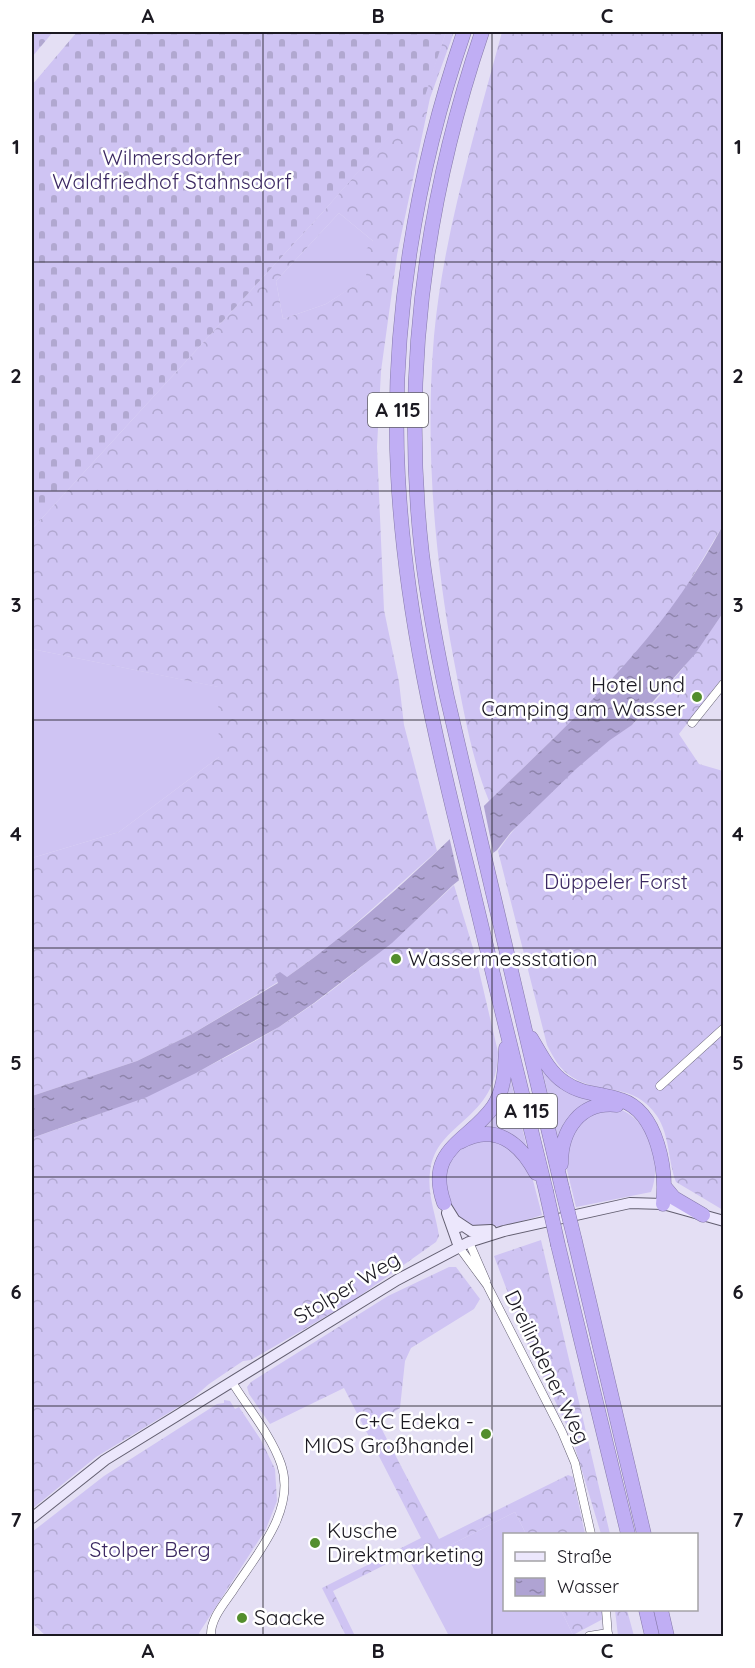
<svg xmlns="http://www.w3.org/2000/svg" width="755" height="1668" viewBox="0 0 755 1668" font-family="Quicksand,sans-serif">
<defs>
<pattern id="forest-crowns" width="20" height="18" patternUnits="userSpaceOnUse" patternTransform="scale(1.5)"><rect width="20" height="18" fill="#cfc4f3"/><path d="M2 6a3 3 0 1 1 6 0M12 15a3 3 0 1 1 6 0" fill="none" stroke="#b1a8d0"/></pattern>
<pattern id="cemetery-stones" width="16" height="16" patternUnits="userSpaceOnUse" patternTransform="scale(1.5)"><rect width="16" height="16" fill="#cfc4f3"/><path d="M2 7V4a2 2 0 0 1 4 0v3zM10 15v-3a2 2 0 0 1 4 0v3z" fill="#b1a8d0"/></pattern>
<pattern id="water-ripples" width="26" height="14" patternUnits="userSpaceOnUse" patternTransform="scale(1.5)"><rect width="26" height="14" fill="#afa3d3"/><path d="M2 4q2-2 4 0t4 0M15 11q2-2 4 0t4 0" fill="none" stroke="#8e84ab"/></pattern>
</defs>
<rect width="100%" height="100%" fill="#e4dff4"/>
<!-- grass -->
<path fill="#cfc4f3" d="M339,213L373,241L368,277L326,304L283,319L276,281Z
M32,649L219,687V757L119,832L32,858Z
M540,1060L595,1099L596,1104L560,1147Z
M509,1073L528,1152L484,1133L483,1125Z
M614,1108C648,1114 663,1162 651,1192L576,1207L567,1170L566,1149L583,1117Z
M487,1139L512,1147L530,1169L542,1215C522,1221 494,1231 473,1226C441,1218 435,1160 464,1145C470,1142 480,1141 487,1139Z
M515,1512L526,1534H504V1610H561L573,1635L449,1636L406,1554L425,1545L431,1555Z"/>
<!-- forest -->
<path fill="url(#forest-crowns)" fill-rule="evenodd" d="M446,32H454L430,98L397,255L381,371L377,447L384,610L399,682L404,725L437,851L335,942L287,977L275,975L278,982L192,1034L137,1061L32,1096V858L119,832L219,757L218,687L32,649V529L322,213L424,96ZM339,213L373,241L360,257L367,277L326,304L283,319L276,281Z
M502,32H723V525L679,599L647,640L607,687L489,801C471,757 463,707 454,661C434,555 425,444 434,336C443,236 476,129 502,32Z
M723,613V677L679,734L699,764L723,771V1210L676,1182C668,1161 670,1136 657,1116C633,1081 602,1096 572,1077C560,1070 553,1057 547,1045L498,851C526,809 569,774 608,741C616,734 626,730 634,723C668,690 697,651 723,613Z
M454,885L476,958L498,1052C497,1122 436,1120 430,1172C427,1194 436,1215 439,1236L436,1242L354,1300L251,1360L243,1361L209,1384L193,1398L96,1457L32,1509V1138C131,1105 228,1064 315,1003C364,967 409,927 454,885Z
M541,1240L610,1534H601L571,1434L527,1343L494,1256Z
M449,1267H456L480,1299L474,1309L411,1348L405,1361L400,1408L378,1422L439,1539L568,1475L573,1477L585,1534H526L515,1512L431,1555L424,1545L333,1591L355,1636H346L322,1588L421,1538L344,1388L270,1424L249,1394L247,1387L251,1382L388,1296Z
M224,1400L230,1401L235,1409L239,1407L261,1440L275,1469L277,1501L266,1529L199,1633L201,1636H46L32,1623V1532L104,1476L217,1404L224,1403Z
M561,1610H602L603,1619L573,1635Z
M615,1610H627L634,1636H618Z"/>
<!-- cemetery -->
<path fill="url(#cemetery-stones)" d="M32,32H53L32,57Z
M77,32H446L425,96L322,213L32,529V85Z"/>
<!-- water -->
<path fill="url(#water-ripples)" d="M723,525V613L695,654L632,725L610,740L576,769L511,832L497,850L453,885L392,943L314,1003L279,1027L196,1073L147,1097L32,1138V1096L137,1061L192,1034L278,983L275,975L280,972L287,977C362,925 428,861 493,797C583,710 664,637 723,525Z"/>
<!-- pier -->
<path fill="#e4dff4" d="M483,802L494,856L460,885L449,836Z"/>
<g fill="none" stroke-linecap="round" stroke-linejoin="round">
<!-- street casing -->
<g stroke="#625e70" stroke-width="9">
<path id="street" d="M692,723L724,683
M660,1086L724,1028
M469,1242L486,1281
M459,1247L487,1285L562,1432L575,1463L591,1534
M606,1610L608,1636
M211,1636C210,1620 223,1605 232,1592C255,1556 297,1511 281,1464C271,1435 248,1408 232,1382
M589,1636L608,1633"/>
</g>
<!-- secondary casing -->
<g stroke="#625e70" stroke-width="12">
<path id="secondary" d="M444,1203L459,1227
M447,1213L459,1247
M456,1221L471,1231L491,1230
M32,1518L105,1460L397,1280L469,1242L504,1231L630,1203L663,1204L724,1221"/>
</g>
<!-- highway casing -->
<g stroke="#867aaa" stroke-width="15">
<path id="highway" d="M464,32C416,172 390,327 398,476C405,611 436,743 469,874C494,980 520,1085 546,1191
M482,32C425,200 402,377 422,554C428,602 437,650 447,697L562,1188
M531,1038C540,1053 549,1072 564,1082C582,1095 601,1093 621,1100C658,1112 667,1171 663,1204
M460,1142C495,1122 520,1143 536,1173
M561,1164C561,1130 580,1101 617,1105
M664,1186L674,1198L703,1215
M444,1203C425,1149 468,1142 493,1107C505,1090 505,1067 506,1048
M575,1241L644,1534
M558,1245L628,1534
M646,1610L652,1636
M661,1610L667,1636"/>
</g>
<!-- street -->
<use href="#street" stroke="#fff" stroke-width="8"/>
<!-- secondary -->
<use href="#secondary" stroke="#ece7fc" stroke-width="10"/>
<!-- highway -->
<use href="#highway" stroke="#c0aef4" stroke-width="14"/>
<!-- highway-bridge casing -->
<g stroke="#867aaa" stroke-width="15" stroke-linecap="butt">
<path id="highway-bridge" d="M562,1188L575,1241
M546,1191L558,1245"/>
</g>
<!-- highway-bridge -->
<use href="#highway-bridge" stroke="#c0aef4" stroke-width="14"/>
</g>
<!-- grid -->
<path fill="none" stroke="#1b1921" stroke-width="1.5" stroke-opacity="0.55" d="M263,32V1636M492,32V1636M32,262H724M32,491H724M32,720H724M32,948H724M32,1177H724M32,1406H724"/>
<!-- markers -->
<g fill="#538e2d" stroke="#fff" stroke-width="2">
<circle cx="697" cy="697" r="6"/>
<circle cx="396" cy="959" r="6"/>
<circle cx="486" cy="1434" r="6"/>
<circle cx="315" cy="1543" r="6"/>
<circle cx="242" cy="1618" r="6"/>
</g>
<g text-anchor="middle" stroke-width="5" stroke-linejoin="round" paint-order="stroke">
<!-- shield labels -->
<g fill="#fff" stroke="#5f5e64" stroke-width="1.5">
<rect x="368" y="393" width="60" height="34" rx="4.5"/>
<rect x="497" y="1094" width="60" height="34" rx="4.5"/>
</g>
<g font-size="20" font-weight="bold" fill="#1b1921">
<text x="398" y="417">A 115</text>
<text x="527" y="1118">A 115</text>
</g>
<!-- park labels -->
<g font-size="21" fill="#3b2862" stroke="#fff">
<text x="172" y="165">Wilmersdorfer<tspan x="172" dy="24">Waldfriedhof Stahnsdorf</tspan></text>
<text x="616" y="889">Düppeler Forst</text>
<text x="150" y="1557">Stolper Berg</text>
</g>
<!-- poi labels -->
<g font-size="21" fill="#1b1921" stroke="#fff" text-anchor="start">
<text x="685" y="692" text-anchor="end">Hotel und<tspan x="685" dy="24">Camping am Wasser</tspan></text>
<text x="408" y="966">Wassermessstation</text>
<text x="474" y="1429" text-anchor="end">C+C Edeka -<tspan x="474" dy="24">MIOS Großhandel</tspan></text>
<text x="327" y="1538">Kusche<tspan x="327" dy="24">Direktmarketing</tspan></text>
<text x="254" y="1625">Saacke</text>
</g>
<!-- street labels -->
<g font-size="21" fill="#1b1921" stroke="#fff">
<text transform="translate(347 1288) rotate(-31)" y="7">Stolper Weg</text>
<text transform="translate(547 1367) rotate(64)" y="7">Dreilindener Weg</text>
</g>
</g>
<!-- border -->
<rect width="755" height="1668" fill="none" stroke="#ffffff" stroke-width="66"/>
<!-- legend -->
<rect x="503" y="1533" width="195" height="78" fill="#ffffff" stroke="#a4a3a6" stroke-width="1.5"/>
<rect x="515" y="1552" width="30" height="9" fill="#ece7fc" stroke="#a4a3a6" stroke-width="1.5"/>
<text x="557" y="1563" font-size="18" fill="#1b1921">Straße</text>
<rect x="515" y="1578" width="30" height="18" fill="url(#water-ripples)" stroke="#a4a3a6" stroke-width="1.5"/>
<text x="557" y="1593" font-size="18" fill="#1b1921">Wasser</text>
<rect x="33" y="33" width="689" height="1602" fill="none" stroke="#1b1921" stroke-width="2"/>
<g font-size="20" text-anchor="middle" font-weight="bold" fill="#1b1921">
<text x="148" y="23">A</text>
<text x="378" y="23">B</text>
<text x="607" y="23">C</text>
<text x="16" y="154">1</text>
<text x="738" y="154">1</text>
<text x="16" y="383">2</text>
<text x="738" y="383">2</text>
<text x="16" y="612">3</text>
<text x="738" y="612">3</text>
<text x="16" y="841">4</text>
<text x="738" y="841">4</text>
<text x="16" y="1070">5</text>
<text x="738" y="1070">5</text>
<text x="16" y="1299">6</text>
<text x="738" y="1299">6</text>
<text x="16" y="1527">7</text>
<text x="738" y="1527">7</text>
<text x="148" y="1658">A</text>
<text x="378" y="1658">B</text>
<text x="607" y="1658">C</text>
</g>
</svg>
